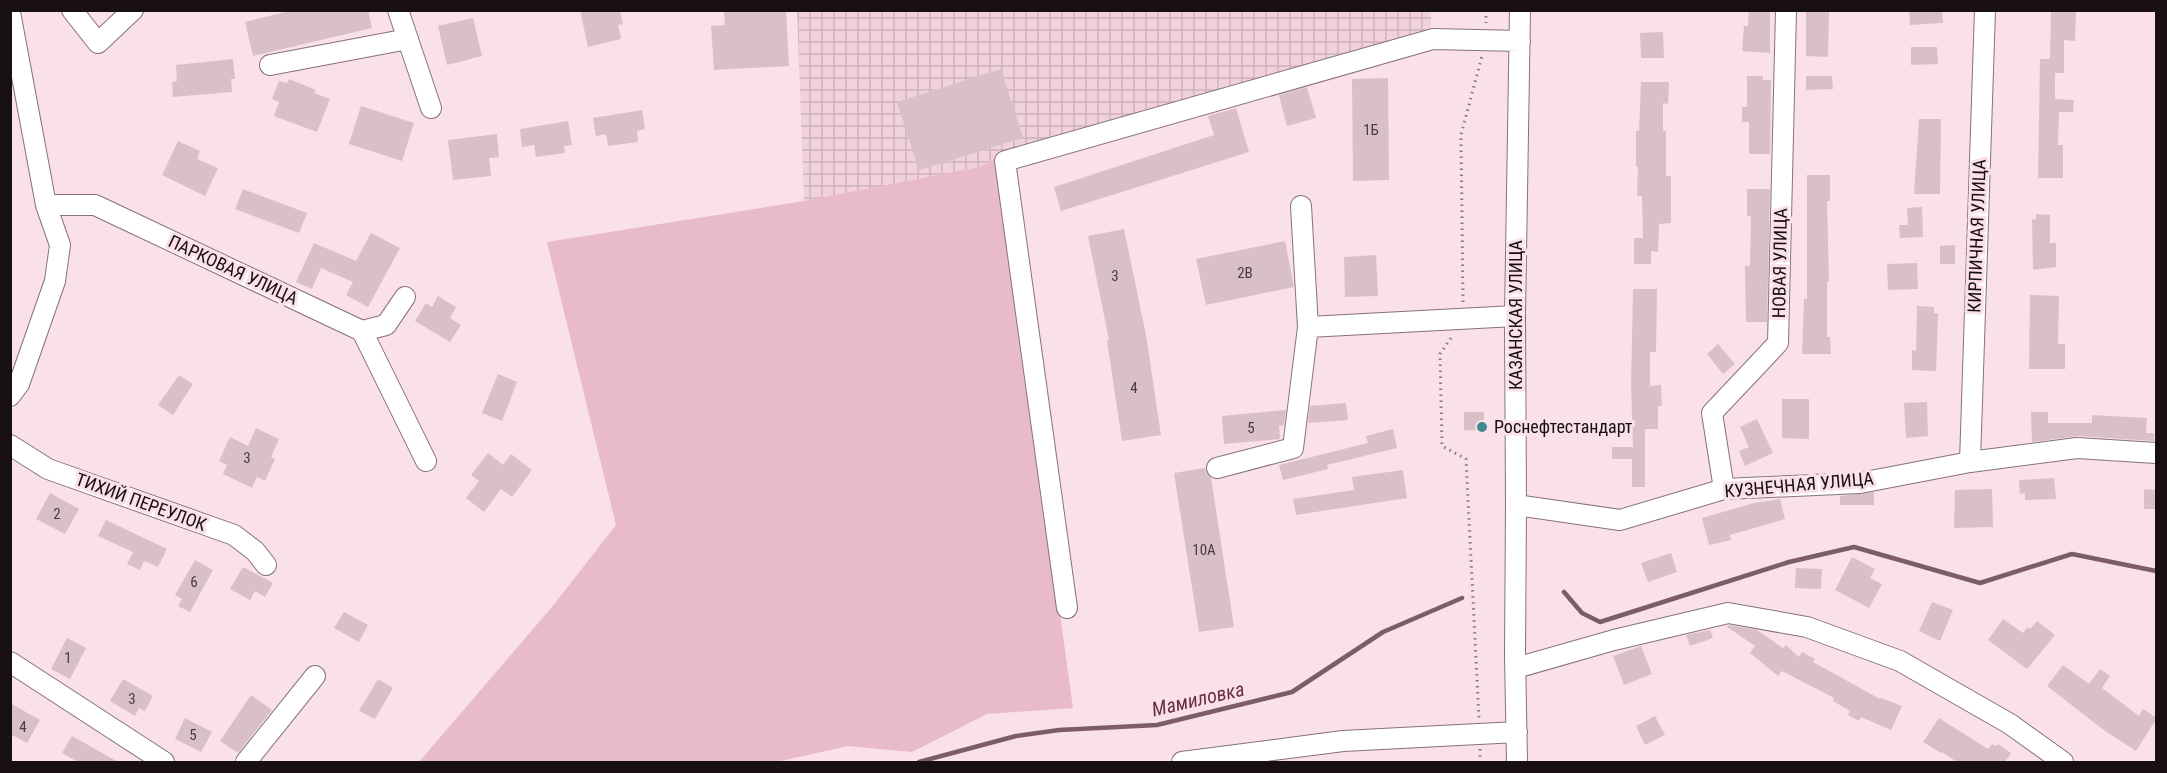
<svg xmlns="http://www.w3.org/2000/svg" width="2167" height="773" viewBox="0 0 2167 773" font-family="'Roboto Condensed',sans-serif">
<defs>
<pattern id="industrial-grid" width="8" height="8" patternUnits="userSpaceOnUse" patternTransform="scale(1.5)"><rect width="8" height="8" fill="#f2d2da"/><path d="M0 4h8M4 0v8" fill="none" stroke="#cfb3ba"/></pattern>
</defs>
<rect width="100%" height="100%" fill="#f9e1e7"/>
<!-- industrial -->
<path fill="url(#industrial-grid)" d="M1431,10V36L997,157L980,167L954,177L804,201L797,11Z"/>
<!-- garden -->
<path fill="#e9bac7" d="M997,157L1073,708L987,714L912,752L848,746L776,762H419L552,607L616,525L547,242L804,201L980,167Z"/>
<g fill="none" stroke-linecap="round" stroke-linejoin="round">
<!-- stream -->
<path stroke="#7d5c66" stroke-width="4.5" d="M1564,592L1582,613L1600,622L1789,562L1854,547L1980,583L2072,554L2156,571
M919,762L1016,736L1059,730L1157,725L1292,692L1383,632L1462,598"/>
</g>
<!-- building -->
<path fill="#d8c0c6" d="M293,10H368L372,28L253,56L245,22Z
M580,10H620L623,24L618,25L621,39L588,47Z
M724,10H786L789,66L714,70L711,26L725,25Z
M1749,10H1770V53L1742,51L1744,26H1748Z
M1806,10H1829L1828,57L1806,56Z
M1909,10H1942L1943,23L1910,25Z
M2051,11L2076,12L2075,41L2064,40V73H2055V99L2074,100L2073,112H2059L2058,145H2063V178H2038L2040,59H2050Z
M473,18L482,56L447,65L438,26Z
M1663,32L1664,58H1641L1640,33Z
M1911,47H1937L1938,64L1911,65Z
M233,59L235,79H231L232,92L173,97L172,82L177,81L176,65Z
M1001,69L1023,138L919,170L897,102Z
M1747,76H1763V80H1771L1770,154H1749V122H1742V107H1747Z
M1806,76H1832L1833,89L1806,90Z
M1388,78L1389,180L1353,181L1352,79Z
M289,79L316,90L314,93L330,99L317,132L274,116L279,102L272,99L279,81L287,83Z
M1641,82H1669L1668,104L1663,103V131H1666V176H1671V223L1659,224L1658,252L1651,251V264H1634V238H1643L1642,196H1637L1638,167H1636V131H1639Z
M1307,87L1316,118L1287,126L1279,95Z
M361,106L414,123L402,161L349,144Z
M1236,108L1249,152L1061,211L1054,187L1214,135L1208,116Z
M642,110L645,129L637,131L638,142L608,146L606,134L596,136L593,118Z
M1919,119H1941L1940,194H1914Z
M568,121L572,145L564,146L565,153L536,157L534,145L522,147L520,129Z
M497,134L499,157L489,158L491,176L453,180L448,140Z
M178,141L200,151L197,159L218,168L205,196L162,175Z
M1807,175H1830V201H1827L1829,281L1827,282V337H1830L1831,354H1802L1804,299H1807Z
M243,189L307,213L299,233L235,209Z
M1747,189H1770L1767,322H1746L1745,266H1750L1751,216H1747Z
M1922,207L1923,237L1900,238L1899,225H1908L1907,208Z
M2036,214L2050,215V243H2056V267L2033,270L2032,219L2036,220Z
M1124,229L1146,335L1161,435L1122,441L1107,341L1109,340L1088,236Z
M371,233L400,248L368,307L346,295L353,282L321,268L312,289L296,282L314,243L356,261Z
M1285,241L1294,287L1206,305L1196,259Z
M1955,245V264H1940V246Z
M1376,255L1378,296L1345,297L1344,257Z
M1917,263L1918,289L1888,290L1887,264Z
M1633,289H1657L1656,352H1650V386L1661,385L1662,406H1658V429H1645V487H1632V459H1612V447H1633L1631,386Z
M2030,295L2059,296L2058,344H2065V369H2029Z
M438,296L456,307L450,318L461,325L450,342L415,321L426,303L432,307Z
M1917,306L1934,307V313H1938L1936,371L1912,370V350L1916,351Z
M1718,344L1735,364L1723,374L1707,354Z
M498,374L517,382L502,421L482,413Z
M179,375L193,384L173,415L158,405Z
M1782,399H1809V439L1782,438Z
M1927,402L1928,436L1906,438L1904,403Z
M1346,403L1348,420L1308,423L1310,406Z
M1286,410L1284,425L1279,426L1280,439L1224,444L1222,416Z
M1464,412H1484V431L1464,430Z
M2031,412H2048V423H2092V415L2147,418L2146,433H2154V441L2078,436L2032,442Z
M1757,419L1773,453L1745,466L1739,451L1749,447L1740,427Z
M256,428L279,439L271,457L275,459L265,481L257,477L252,488L223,474L227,465L219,461L230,437L248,446Z
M1393,429L1397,448L1327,465L1328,469L1283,480L1279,465L1368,443L1366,436Z
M488,453L503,465L511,454L532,470L512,497L501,489L484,512L466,498L479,481L471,475Z
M1205,468L1206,472L1211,478L1234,627L1199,632L1174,473Z
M1403,470L1407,498L1296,515L1293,499L1354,490L1352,477Z
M2054,478L2056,499L2025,500V493L2020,494L2019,480Z
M1992,489L1993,527L1954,528L1955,490Z
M2144,489L2157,490V509H2144Z
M1874,492V505H1840V496Z
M50,493L79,509L65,534L36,519Z
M1780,499L1785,519L1730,535L1731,540L1709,545L1702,518L1754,503Z
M106,520L167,549L158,567L144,561L140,570L127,564L133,552L98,536Z
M1671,553L1677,572L1648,582L1641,563Z
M1852,557L1875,569L1870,578L1882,584L1869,608L1835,590Z
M195,560L213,570L190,612L178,606L182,599L175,595Z
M243,567L273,583L265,597L255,591L250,600L230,589Z
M1796,568L1822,569L1821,589L1795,588Z
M1932,602L1953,610L1940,641L1919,631Z
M344,612L368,625L359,642L334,628Z
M2003,619L2023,633L2028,627L2030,629L2037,621L2055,635L2027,669L1988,640Z
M1729,625L1757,630L1783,648L1786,645L1799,657L1802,652L1815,659L1813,662L1880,699L1881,698L1902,706L1891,730L1861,717L1859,721L1848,715L1850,711L1833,701L1834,698L1782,671L1778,676L1750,653L1755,646L1727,627Z
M1710,630L1713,638L1690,646L1686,635Z
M67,638L86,648L70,679L51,669Z
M1641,646L1652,674L1624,685L1613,656Z
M2063,665L2089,684L2100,669L2110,676L2102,688L2139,716L2143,709L2157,718L2136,751L2105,731L2047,686Z
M123,679L153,696L145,711L139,708L135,716L110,701Z
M378,679L393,688L375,719L359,711Z
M251,695L272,710L238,753L220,741Z
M10,703L40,720L27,743L10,734Z
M1655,716L1665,735L1645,745L1636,726Z
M185,718L212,732L201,752L175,739Z
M1939,718L1988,749L1992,744L1996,746L1998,744L2011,753L2005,762H2006H1957L1942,752L1941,753L1923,742Z
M72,736L118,762H78L62,753Z"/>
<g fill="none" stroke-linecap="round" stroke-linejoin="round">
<!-- minor casing -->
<g stroke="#877278" stroke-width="22">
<path id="minor" d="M72,10L98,43L133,10
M398,10L431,108
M10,12L46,205L60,245L55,281L19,384L10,396
M270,65L408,39
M46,205H95L362,331L386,325L405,297
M1301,206L1308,327L1515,316
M362,331L426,461
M10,445L48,469L234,535L255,551L266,565
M1970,462L1985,10
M1217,468L1293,448L1308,327
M1724,489L1712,413L1778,343L1786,10
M1516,505L1620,520L1724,489L1860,483L1970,462L2077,448L2156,453
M1067,608L1005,161L1433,39L1520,41
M10,662L164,762
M1516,668L1614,640L1728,613L1807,627L1900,661L2010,724L2063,762
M246,762L315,676
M1182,762L1343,741L1517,732
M1517,762L1515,655L1516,505L1515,316L1520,10"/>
</g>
<!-- path -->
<path stroke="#89797d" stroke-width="3" stroke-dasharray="1.5 4.5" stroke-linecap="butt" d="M1486,10V23
M1463,302L1461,135L1482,56
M1451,338L1440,354L1442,446L1466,459L1479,719
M1480,749V762"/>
<!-- minor -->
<use href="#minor" stroke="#fff" stroke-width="20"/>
</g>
<!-- markers -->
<circle fill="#428793" stroke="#f9e1e7" stroke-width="2" cx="1482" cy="427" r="6"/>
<g text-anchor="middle" stroke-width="6" stroke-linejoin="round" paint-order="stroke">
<!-- number labels -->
<g font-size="15" fill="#473b3e">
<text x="1371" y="135">1Б</text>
<text x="1245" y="278">2В</text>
<text x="1115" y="281">3</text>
<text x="1134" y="393">4</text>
<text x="1251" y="433">5</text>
<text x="247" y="463">3</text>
<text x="57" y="519">2</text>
<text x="1204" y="555">10А</text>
<text x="194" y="587">6</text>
<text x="68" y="663">1</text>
<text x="132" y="704">3</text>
<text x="23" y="732">4</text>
<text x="193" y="740">5</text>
</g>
<!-- street labels -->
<g font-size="18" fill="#170f11" stroke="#f9e1e7">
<text transform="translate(1977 236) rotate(-88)" y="6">КИРПИЧНАЯ УЛИЦА</text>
<text transform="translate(1780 263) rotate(-89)" y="6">НОВАЯ УЛИЦА</text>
<text transform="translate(233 270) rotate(25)" y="6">ПАРКОВАЯ УЛИЦА</text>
<text transform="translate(1516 315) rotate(-90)" y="6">КАЗАНСКАЯ УЛИЦА</text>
<text transform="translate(1799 485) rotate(-5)" y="6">КУЗНЕЧНАЯ УЛИЦА</text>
<text transform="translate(141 502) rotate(20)" y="6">ТИХИЙ ПЕРЕУЛОК</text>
</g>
<!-- poi labels -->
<g font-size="18" fill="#170f11" stroke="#f9e1e7" text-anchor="start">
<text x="1494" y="433">Роснефтестандарт</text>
</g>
<!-- water labels -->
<g font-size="20" font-style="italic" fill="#682e42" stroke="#f9e1e7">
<text transform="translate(1198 699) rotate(-13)" y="7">Мамиловка</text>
</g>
</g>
<!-- border -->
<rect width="2167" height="773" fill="none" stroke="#170f11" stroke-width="24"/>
</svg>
